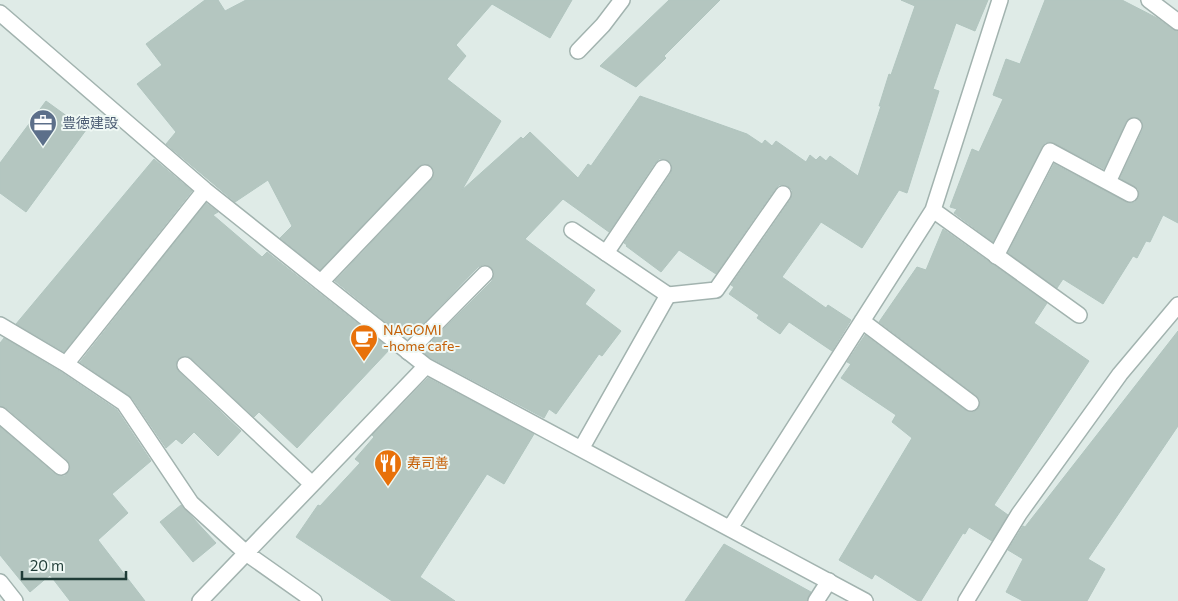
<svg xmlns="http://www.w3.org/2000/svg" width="1178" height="601" viewBox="0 0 1178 601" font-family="Commissioner,'Noto Sans JP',sans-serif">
<rect width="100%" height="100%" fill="#dfebe7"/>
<!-- building -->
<path fill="#b4c6c0" stroke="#b1c5bf" d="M205,0H218L225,11L246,0H572L550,38L492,4L456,45L466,56L447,79L501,121L462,190L521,137L523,139L530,132L578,178L588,164L591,166L640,96L747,134L762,144L765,140L772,146L776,141L806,162L810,155L816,160L820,156L826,161L830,156L858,176L881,106H879L889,74L891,75L915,6L901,0H988L975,31L956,23L933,89L939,91L907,193L899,190L862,248L821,222L782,277L826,308L828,305L851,320L832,351L789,322L780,334L757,318L759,315L729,294L734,287L731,285L791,199L792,190L788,186L779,185L775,189L716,274L679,250L661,272L626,246L627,245L624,243L671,173L672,168L671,163L664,159H659L655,163L609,232L563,199L525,239L595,290L585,304L621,331L602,356L599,354L556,414L549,409L544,418L431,358L425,354L434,342L432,341L492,281L494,272L491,267L483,265L478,267L418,329L413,325L403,336L335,281L432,179L434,171L431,166L423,164L418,167L320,270L280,238L292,226L268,180L235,202L166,144L176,132L137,84L162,65L146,44Z
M669,0H720L664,56L666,58L636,87L600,66Z
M1045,0H1122L1157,18L1172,29L1178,31V223L1163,215L1150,242L1146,241L1137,258L1133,256L1103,304L1063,279L1057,288L1008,253L1054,164L1126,202L1131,203L1135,202L1139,194L1138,189L1120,178L1143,129L1142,121L1138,118L1133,117L1126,122L1104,169L1054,143L1049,142L1045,143L993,242L954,213L957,209L950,207L972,149L979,152L1003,99L993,95L1006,59L1020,64Z
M46,101L86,130L26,212L0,193V163Z
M154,159L192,191L64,352L16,324Z
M206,203L218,212L213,215L262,257L267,252L390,349L297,448L259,412L254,417L191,358L187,356L179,358L176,362L178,371L241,431L218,456L194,432L182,444L176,439L166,448L132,398L80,362Z
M943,229L1047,303L1034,323L1089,361L994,505L1008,515L992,541L969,527L965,534L963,533L921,601H918L875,574L872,579L839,560L912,438L892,422L896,415L841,378L851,364L847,362L865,335L965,410L974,412L979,408L980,400L977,396L879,322L917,267L926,270Z
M1178,331V426L1088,559L1105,569L1087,601H1023L1006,592L1023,559L1008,550L1023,526L1025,527Z
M4,338L61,372L117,410L151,461L112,494L128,513L98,540L145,601H70L50,575L30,592L0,555V427L55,474L60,476H65L70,468L67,460L6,408L0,406V343Z
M428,378L534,434L504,484L487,474L420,577L455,601H392L296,537L318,505L320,506L360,463L355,459L374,437L372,435Z
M181,505L216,543L193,562L160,522Z
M724,544L811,592L807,601H685Z"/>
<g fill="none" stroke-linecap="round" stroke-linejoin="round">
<!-- service casing -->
<g stroke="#a2b3af" stroke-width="18">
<path id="service" d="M1108,182L1134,126
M606,253L663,168
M996,256L1050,151L1130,194
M321,282L425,173
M668,295L716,290L783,194
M408,352L485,274
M816,601L829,581"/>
</g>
<!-- minor casing -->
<g stroke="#a2b3af" stroke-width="18">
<path id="minor" d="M1149,0L1178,22
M0,13L205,190L426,366L865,601
M578,51L603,25L622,0
M933,210L1079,315
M572,230L668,295L581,449
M862,321L971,403
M0,325L66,364L124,403L191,503L246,553L314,601
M66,364L205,190
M185,365L312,484
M0,415L61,467
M730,528L933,210L1000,0
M0,582L15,601
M200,601L426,366
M966,601L1019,514L1120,374L1178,305"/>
</g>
<!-- service -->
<use href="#service" stroke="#fff" stroke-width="15"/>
<!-- minor -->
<use href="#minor" stroke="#fff" stroke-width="15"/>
</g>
<!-- icons -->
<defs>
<g id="office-pin" transform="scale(1.4375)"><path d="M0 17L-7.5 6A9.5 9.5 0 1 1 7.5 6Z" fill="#5c6f8a" stroke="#eff8f4"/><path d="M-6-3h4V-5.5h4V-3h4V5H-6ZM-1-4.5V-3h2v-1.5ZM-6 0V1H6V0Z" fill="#fff"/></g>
<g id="cafe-pin" transform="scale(1.4375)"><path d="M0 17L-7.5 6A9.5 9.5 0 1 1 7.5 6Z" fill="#e8710a" stroke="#eff8f4"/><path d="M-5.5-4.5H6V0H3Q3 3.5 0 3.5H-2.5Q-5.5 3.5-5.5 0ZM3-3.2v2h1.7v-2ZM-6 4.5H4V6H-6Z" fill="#fff"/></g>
<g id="restaurant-pin" transform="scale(1.4375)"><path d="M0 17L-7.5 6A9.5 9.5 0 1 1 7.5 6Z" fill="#e8710a" stroke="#eff8f4"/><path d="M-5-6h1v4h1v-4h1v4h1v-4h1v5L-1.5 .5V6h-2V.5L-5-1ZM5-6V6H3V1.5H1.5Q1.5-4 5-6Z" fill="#fff"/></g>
</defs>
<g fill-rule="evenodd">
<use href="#office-pin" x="43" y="123"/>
<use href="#cafe-pin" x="364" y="338"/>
<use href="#restaurant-pin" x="388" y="463"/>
</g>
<g text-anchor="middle" stroke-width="4" stroke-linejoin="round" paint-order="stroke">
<!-- service labels -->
<g font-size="14" fill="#4e5e75" stroke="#eff8f4" text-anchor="start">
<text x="62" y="128">豊徳建設</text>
</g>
<!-- food labels -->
<g font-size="14" fill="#c56008" stroke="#eff8f4" text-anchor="start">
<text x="383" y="335">NAGOMI<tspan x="383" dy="16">-home cafe-</tspan></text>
<text x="407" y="468">寿司善</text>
</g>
</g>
<!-- scale -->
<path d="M22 571v8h104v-8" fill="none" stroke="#1f3c37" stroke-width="2.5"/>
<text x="30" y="571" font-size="15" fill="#1f3c37" stroke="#eff8f4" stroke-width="4" paint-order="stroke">20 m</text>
</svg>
